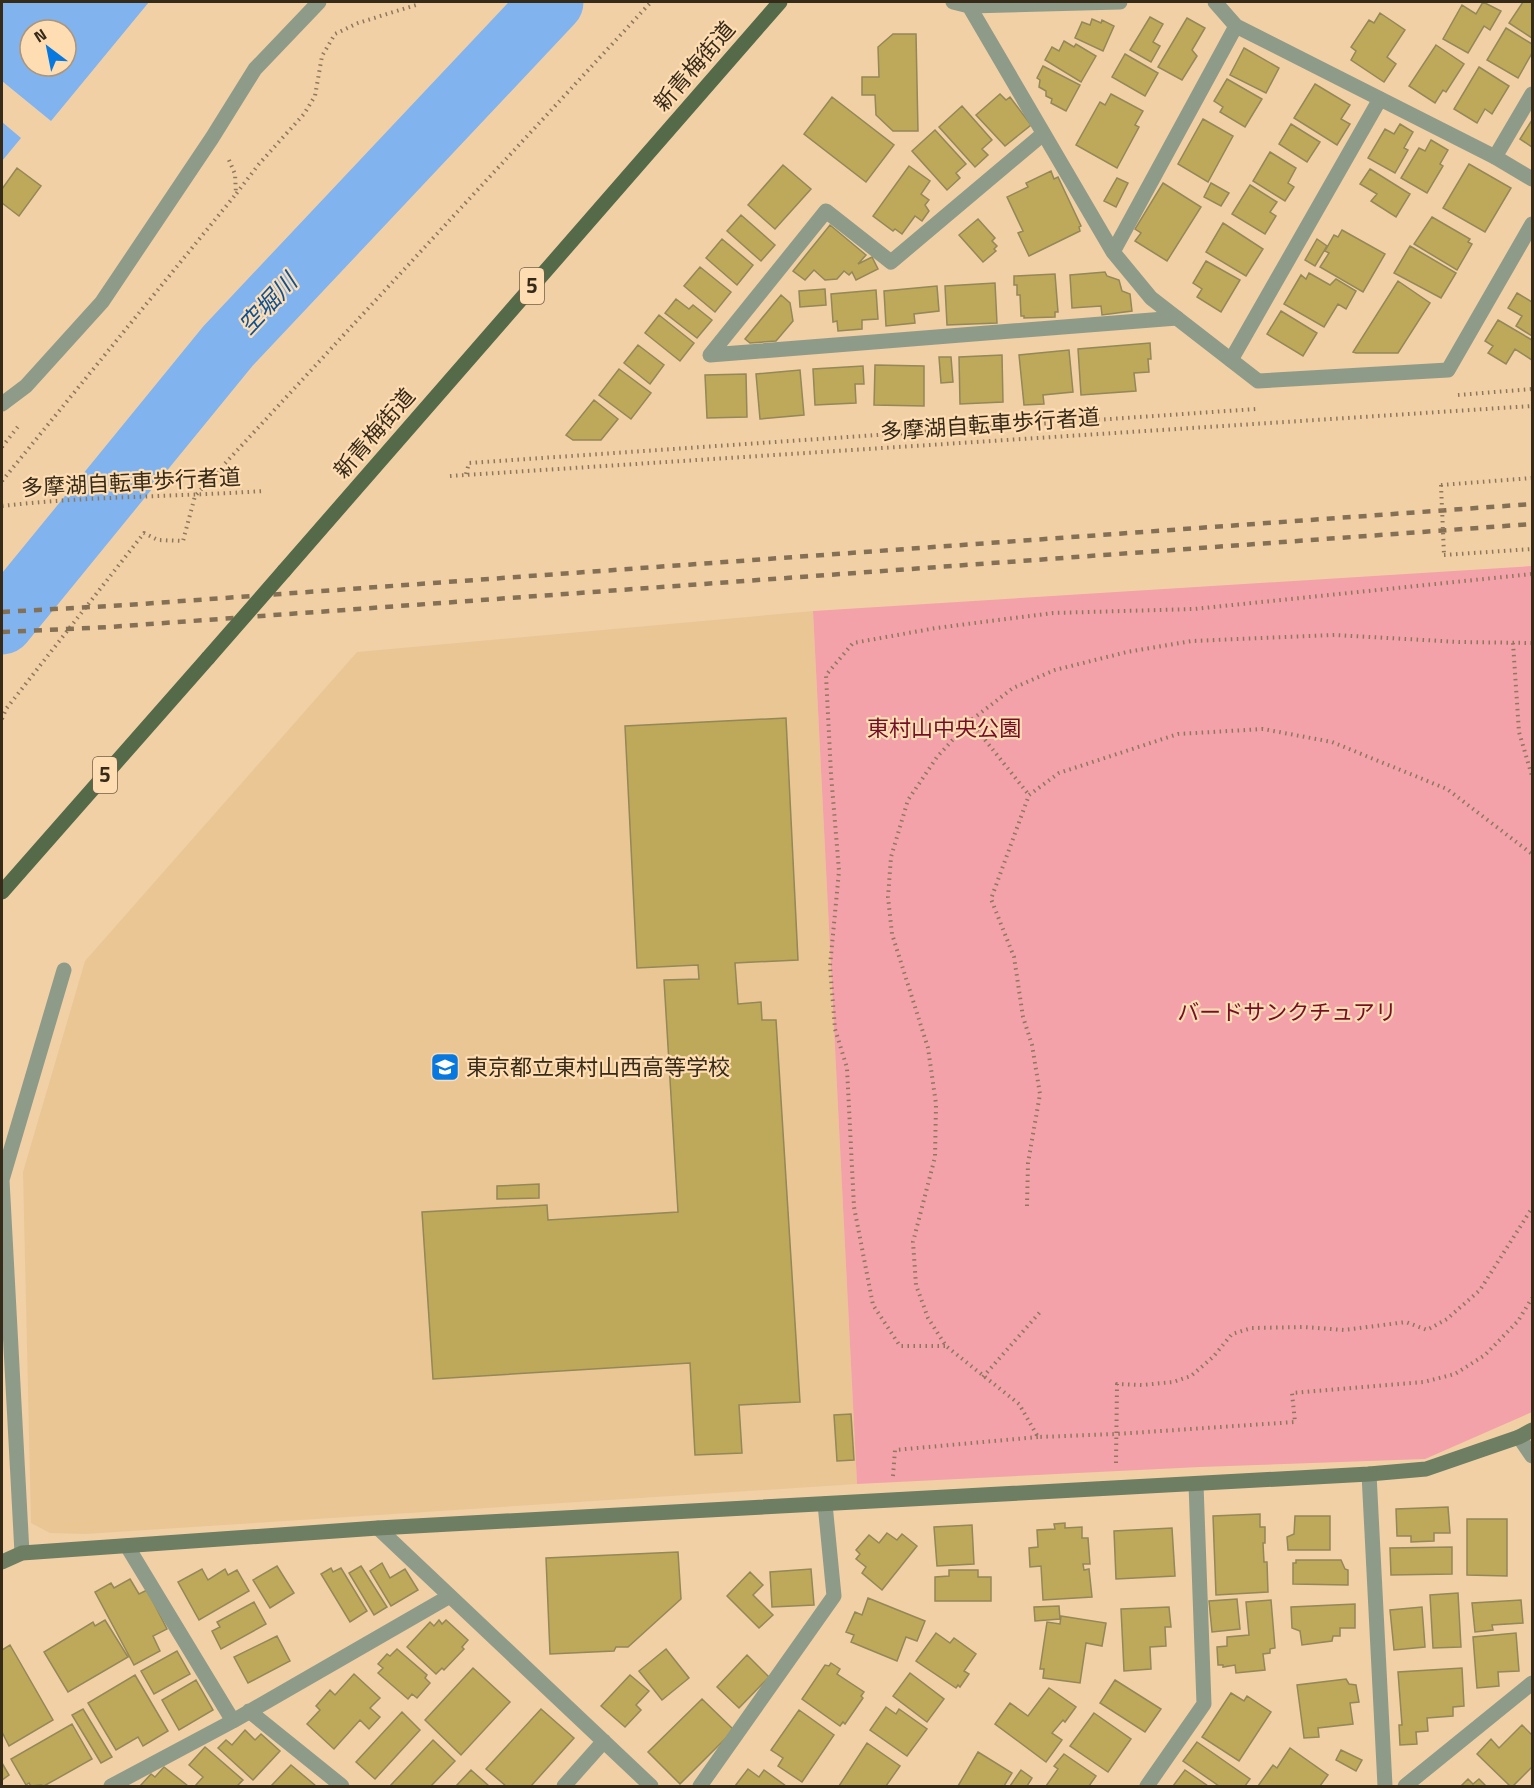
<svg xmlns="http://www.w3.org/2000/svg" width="1534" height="1788" viewBox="0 0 1534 1788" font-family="'Titillium Web','Noto Sans JP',sans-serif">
<rect width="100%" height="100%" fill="#f1d0a6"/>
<!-- built -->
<path fill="#eac695" d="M813,611L857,1484L85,1534L50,1533L31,1523L23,1172L85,961L357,652Z"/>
<!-- green -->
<path fill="#f3a2a9" d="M1532,566V1412L1425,1459L1200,1467L857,1484L813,611Z"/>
<!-- water -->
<path fill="#81b3ef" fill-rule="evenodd" d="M2,2H149L51,121L2,81ZM30,30H66V66H30Z
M2,122L21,138L2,161Z"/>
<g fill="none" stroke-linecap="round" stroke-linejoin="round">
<!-- river -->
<path stroke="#81b3ef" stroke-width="63" d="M2,623L228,346L552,2"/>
</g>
<!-- building -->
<path fill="#bea859" stroke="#948758" stroke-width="1.5" d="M1483,2L1501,11L1490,30L1484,26L1468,53L1443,39L1462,5L1476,14Z
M1523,2H1532V38L1509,23Z
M1380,13L1405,30L1387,57L1396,64L1384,82L1351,60L1356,51L1351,47L1369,20L1374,23Z
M1150,17L1163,24L1153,42L1160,46L1151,62L1130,50Z
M1187,18L1205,28L1192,50L1197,56L1182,80L1158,67Z
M1092,19L1101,23L1102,20L1114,26L1103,51L1075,38L1082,22L1090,25Z
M1506,28L1532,44V53L1518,78L1487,60Z
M893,34H916L918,131H893L876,115L875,95H862V77H879L878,47Z
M1064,41L1074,47L1076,44L1096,56L1081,82L1045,60L1052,47L1059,51Z
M1436,45L1464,64L1446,92L1443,90L1435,103L1409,86Z
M1244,48L1279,68L1266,93L1230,75Z
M1125,54L1158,73L1145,96L1112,77Z
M1043,66L1080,85L1066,111L1051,103L1052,99L1046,96V91L1039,87L1040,80L1037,78Z
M1479,67L1509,86L1492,114L1485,109L1477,123L1454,109Z
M1227,79L1262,99L1245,127L1220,112L1223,107L1214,101Z
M1315,84L1350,105L1341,119L1350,124L1337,145L1294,118Z
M1000,94L1006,100L1010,97L1031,125L1005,146L976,115Z
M1111,94L1143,111L1135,125L1139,127L1117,168L1076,145L1100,102L1105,105Z
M832,97L894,145L866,182L804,134Z
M962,106L992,140L982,149L988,155L975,167L939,127Z
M1203,119L1233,136L1208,182L1178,164Z
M1532,120V147L1520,139Z
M1291,124L1320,142L1307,162L1279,144Z
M1400,124L1413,132L1404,148L1408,150L1395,173L1368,158L1385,129L1394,134Z
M935,130L966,164L956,173L960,178L947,190L912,151Z
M1431,140L1448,150L1440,164L1443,166L1427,193L1401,178L1419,148L1425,151Z
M1270,152L1296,168L1288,183L1294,187L1285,201L1253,181Z
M1469,164L1511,188L1485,232L1443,208Z
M783,165L811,189L775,229L748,205Z
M909,166L930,181L921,194L929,200L925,205L929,211L922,221L915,216L902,234L895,229L893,231L873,216Z
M17,168L41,186L19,216L2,203V189Z
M1370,169L1410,194L1396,217L1371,201L1377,194L1360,184Z
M1051,171L1054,179L1058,177L1081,226L1079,227L1080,231L1029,256L1018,233L1023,231L1007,197L1028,187L1026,183Z
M1117,178L1128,183L1116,207L1104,201Z
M1163,183L1201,207L1167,261L1135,241L1141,233L1135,229Z
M1211,183L1229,193L1221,206L1204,197Z
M1250,185L1277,202L1270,212L1276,216L1265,234L1232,214Z
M741,215L775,245L761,261L727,231Z
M1432,217L1470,239L1468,242L1472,244L1457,270L1414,244Z
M978,219L995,238L992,241L997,246L994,249L996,251L983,262L959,235Z
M1223,223L1263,249L1246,276L1206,252Z
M830,225L866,255L858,264L872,257L878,269L856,280L852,272L849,275L844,271L837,279L825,280L814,270L805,280L793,271Z
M1342,230L1385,254L1363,292L1320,267L1329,253L1325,251L1334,235L1338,237Z
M722,239L753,265L737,285L706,258Z
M1317,239L1327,246L1315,266L1305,260Z
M1410,246L1456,273L1441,298L1394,273Z
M1206,261L1240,280L1221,312L1197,297L1202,289L1193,283Z
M700,267L731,292L715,312L684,286Z
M1105,272L1107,276L1119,280L1122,291L1130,294L1132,311L1102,315L1101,306L1072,308L1070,275Z
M1309,273L1330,285L1336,279L1356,291L1346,309L1338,304L1324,327L1284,304L1301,275L1306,279Z
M1055,274L1058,312H1055V317L1024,318V316H1021L1020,295H1017V285H1014V276Z
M1398,281L1430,303L1398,353H1356L1353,352Z
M995,283L997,323L947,325L945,286Z
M937,286L939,311L914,314L915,323L886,326L884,291Z
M825,289L826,305L800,307L799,291Z
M876,290L878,319L862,320V329L838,331L837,321L833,322L831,294Z
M1517,293L1532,302V336L1516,326L1522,316L1508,308Z
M781,295L790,303L793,321L776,341L750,343L745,339Z
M676,299L689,309L693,305L712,320L697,338L665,313Z
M1281,311L1317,333L1303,356L1267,334Z
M659,315L694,343L680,361L645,333Z
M1498,320L1532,340V360L1515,349L1506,364L1488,353L1493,346L1485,341Z
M1150,343L1151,359H1148L1149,372L1134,373L1136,391L1081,395L1078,349Z
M638,345L664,365L650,384L624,363Z
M1069,350L1073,392L1043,395L1044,404L1024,405L1019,355Z
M1002,355L1003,402L960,404L959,357Z
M939,357H951L953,382L941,383Z
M875,365L924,366V406L874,405Z
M863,366L864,384H855L856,403L815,405L813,369Z
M619,369L651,393L631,419L599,395Z
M800,370L804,415L760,419L756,374Z
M746,374L747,417L707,418L705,375Z
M594,400L618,419L601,440H573L566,435Z
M786,718L798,960L735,963L738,1004L761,1002L762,1020H776L800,1402L739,1405L742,1453L695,1455L690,1363L433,1379L422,1212L547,1205L548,1220L678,1212L664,980L699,979L698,965L637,968L625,726Z
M539,1184V1198L497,1199V1186Z
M851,1414L854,1460L837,1461L834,1415Z
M1448,1507L1450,1533H1434V1541L1411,1542V1536H1397L1396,1509Z
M1260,1514V1527H1265V1543H1263L1264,1562H1267L1268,1592L1216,1595L1213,1516Z
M1295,1516H1330V1550H1288L1287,1537L1294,1534Z
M1467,1519H1507V1576L1467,1575Z
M1065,1523V1528L1082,1527V1538H1088L1090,1564H1083L1084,1570L1089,1569L1092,1597L1043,1600L1041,1566L1030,1567L1029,1548L1038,1547L1037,1530L1055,1529L1054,1524Z
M972,1525L974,1564L937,1566L934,1527Z
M1172,1528L1175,1576L1116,1579L1114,1531Z
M887,1533L897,1540L902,1534L917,1546L882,1590L862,1573L866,1567L856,1559L860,1554L856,1550L869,1535L879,1543Z
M1452,1547V1574L1391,1575L1390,1548Z
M678,1552L681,1599L628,1647H616L614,1651L550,1654L546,1558Z
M1296,1560H1341L1345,1569L1348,1570V1585L1293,1584V1563H1296Z
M382,1563L390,1578L405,1569L418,1590L391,1606L370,1571Z
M277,1566L294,1593L270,1608L253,1580Z
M361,1566L387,1607L374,1615L349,1573Z
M331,1568L333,1572L341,1568L367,1611L350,1622L321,1574Z
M202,1569L208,1580L225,1569L228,1575L237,1570L249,1591L199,1620L178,1582Z
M811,1569L814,1605L772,1607L770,1572Z
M949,1570H978V1577H991V1601H935V1577L949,1576Z
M750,1572L763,1585L753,1595L773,1615L759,1628L727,1596Z
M130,1579L139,1594L147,1590L167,1629L153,1636L160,1651L134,1665L95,1592L111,1583L114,1588Z
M1458,1593L1461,1647L1433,1648L1430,1595Z
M868,1598L925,1621L917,1641L906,1637L897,1661L851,1642L854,1635L846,1632L855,1612L862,1615Z
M1237,1599L1240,1629L1212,1632L1209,1601Z
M1271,1600L1275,1648L1270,1649V1653L1263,1654L1265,1670L1236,1673L1235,1665L1223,1667V1665H1218L1217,1647L1227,1646V1637L1249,1635L1246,1602Z
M1521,1600L1523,1623L1492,1625L1493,1630L1475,1632L1472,1603Z
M254,1602L266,1624L221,1649L212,1631L220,1627L217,1622Z
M1355,1604V1628H1340V1636H1333L1332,1641L1302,1645L1300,1631L1292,1628L1291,1607Z
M1059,1606L1060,1619L1035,1621L1034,1607Z
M1169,1607L1171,1627H1165L1166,1646L1150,1647L1151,1669L1124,1671L1121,1609Z
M1422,1607L1425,1647L1394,1650L1390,1610Z
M1061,1616L1106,1623L1102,1646L1086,1643L1080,1683L1043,1678L1044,1669H1040L1047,1622L1060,1624Z
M105,1620L128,1657L68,1692L44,1652L93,1622L95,1626Z
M439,1620L442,1624L446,1620L468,1640L462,1647L464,1649L444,1670L442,1668L436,1674L407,1647L430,1622L434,1626Z
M936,1633L950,1643L954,1638L976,1654L964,1671L969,1674L960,1687L958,1685L956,1688L916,1661Z
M1516,1633L1519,1671L1498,1672L1499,1686L1477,1688L1473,1637Z
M277,1636L290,1661L248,1683L234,1657Z
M10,1645L53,1720L9,1746L2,1732V1650Z
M397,1649L427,1675L425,1678L430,1683L417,1698L412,1694L408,1699L378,1673L383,1668L378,1664L387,1654L390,1656Z
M666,1649L689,1678L662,1700L639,1671Z
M177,1651L190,1674L154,1694L141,1671Z
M747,1655L769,1677L739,1708L717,1687Z
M831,1663L840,1669L837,1674L864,1692L861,1696L863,1698L845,1724L843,1722L840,1726L802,1699L825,1665L829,1666Z
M473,1668L510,1702L461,1755L425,1720Z
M1462,1668L1464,1706L1453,1707V1716L1427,1718L1428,1731L1416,1732L1417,1744L1400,1745L1399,1725H1402L1398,1672Z
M910,1673L944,1699L927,1722L893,1696Z
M354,1674L380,1698L370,1708L380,1717L369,1729L360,1720L334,1749L307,1724L320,1710L316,1706L330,1690L335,1695Z
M135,1675L168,1731L143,1746L138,1737L116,1750L88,1703Z
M630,1675L649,1691L636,1705L641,1710L625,1727L601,1706Z
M1346,1679L1349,1684L1356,1685L1359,1702L1350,1703L1353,1724L1318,1728L1319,1737L1304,1738L1297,1685Z
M196,1680L213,1710L179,1730L162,1700Z
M1115,1680L1161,1709L1145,1732L1100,1703Z
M1049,1688L1076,1707L1065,1722L1063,1720L1052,1733L1062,1740L1046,1762L995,1724L1010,1703L1028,1716Z
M1231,1693L1244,1701L1247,1696L1271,1712L1239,1761L1202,1737Z
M702,1699L734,1730L680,1784L648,1752Z
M886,1707L896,1714L899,1709L927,1729L907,1756L870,1730Z
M83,1709L112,1757L101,1763L72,1715Z
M541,1709L574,1738L531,1786H506L486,1769Z
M799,1710L834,1735L802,1782L778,1766L783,1758L771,1750Z
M402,1712L420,1730L375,1779L356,1762Z
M1094,1713L1131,1739L1108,1772L1070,1746Z
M72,1724L92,1759L44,1786L41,1785L31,1786L29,1783L26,1785L11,1759Z
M1522,1725L1532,1735V1767L1513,1786H1510L1477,1754L1491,1739L1499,1748Z
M245,1730L255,1740L261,1734L280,1751L253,1780L218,1748L226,1740L232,1745Z
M433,1740L455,1761L431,1786H390Z
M1197,1742L1250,1779L1245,1786H1219L1183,1761Z
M867,1743L900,1766L886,1786H839Z
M205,1747L243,1780L237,1786H195L203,1777L189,1765Z
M1290,1748L1328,1775L1320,1786H1258L1273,1765L1277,1768Z
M1341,1750L1362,1760L1356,1771L1336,1760Z
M978,1752L1012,1773L1004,1786H958Z
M1064,1754L1096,1776L1089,1786H1046L1058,1769L1054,1766Z
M2,1763L9,1775L2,1780Z
M291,1765L316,1786H271Z
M164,1767L188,1786H140L151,1774L155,1777Z
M748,1769L759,1777L764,1770L786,1786H735Z
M471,1770L489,1786H456Z
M1021,1770L1032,1778L1027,1786H1010Z
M1185,1770L1208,1786H1173Z
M1468,1779L1473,1784L1479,1779L1486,1786H1461Z"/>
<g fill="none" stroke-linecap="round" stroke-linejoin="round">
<!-- path -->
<path stroke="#8e785c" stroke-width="4" stroke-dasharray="1.5 4.5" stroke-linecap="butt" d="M229,160L235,174L236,194L259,164L304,114L315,96L322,56L335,34L358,23L416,5L419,2
M1458,395L1532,389
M2,447L20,424
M466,474L469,463L1256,409
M450,476L1532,406
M2,481L236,194
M1441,485L1532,478
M2,506C88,496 176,497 263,491
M1444,555L1532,549
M1513,643L1519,732L1532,776
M1532,643L1459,642L1335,635L1192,641L1127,652L1055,670L1013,688L970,721L937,757L908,800L891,857L888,897L892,934L928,1048L936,1104L935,1157L913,1242L916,1285L928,1318L946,1346L1019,1404L1038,1437L1116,1434L1295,1422L1292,1393L1424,1382L1455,1374L1485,1355L1518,1321L1532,1298
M2,719L6,709L144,533L158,540L183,541L195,496L651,2
M970,721L1029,795
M1027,1206L1028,1163L1040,1094L1032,1045L1023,1017L1014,957L991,899L1029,795L1059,773L1178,734L1263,729L1332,742L1447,789L1532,854
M945,1346H900L873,1305L854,1207L847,1068L835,1029L830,966L839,871L831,774L826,675L853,643L936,628L1053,613L1194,609L1532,574
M983,1377L1040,1312
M1116,1463L1117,1384L1142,1385L1173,1382L1191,1376L1213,1357L1232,1334L1252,1328L1304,1327L1344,1330L1406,1322L1427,1330L1447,1319L1480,1290L1532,1208
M893,1476L895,1450L1038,1437"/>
<!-- lane -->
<path stroke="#8f9b89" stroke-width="15" d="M1043,134L891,262L826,211L710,355L1177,318
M1495,157L1532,94
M1231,360L1380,99
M22,1553L2,1180L64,970"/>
<!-- street -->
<path stroke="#8f9b89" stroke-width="15" d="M953,2L969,6L1120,2
M1215,2L1236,26L1495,157L1532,179
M969,6L1113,252L1151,298L1258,381L1448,370L1532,224
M1113,252L1236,26
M2,404L26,386L102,302L212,138L255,69L319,2
M1519,1437L1532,1456
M1369,1474L1385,1786
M378,1528L651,1786
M127,1546L233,1721
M249,1711L342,1786
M111,1786L233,1721L450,1596
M564,1786L604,1741
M700,1786L834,1596L825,1504
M1147,1786L1204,1704L1196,1484
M1405,1786L1532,1683"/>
<!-- secondary -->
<path stroke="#6d7e63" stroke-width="15" d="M2,1562L22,1553L378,1528L1369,1474L1426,1469L1519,1437L1532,1430"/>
<!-- primary -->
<path stroke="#556a49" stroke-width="15" d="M284,571L780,2
M2,892L208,658"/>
<!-- rail -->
<path stroke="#847054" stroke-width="4.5" stroke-dasharray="8 8" stroke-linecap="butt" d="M2,612L127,605L1532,504
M2,632L109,627L1532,524"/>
<!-- path-bridge -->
<path stroke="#8e785c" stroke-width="4" stroke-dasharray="1.5 4.5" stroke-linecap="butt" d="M1441,485L1444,555"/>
<!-- primary-bridge -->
<path stroke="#556a49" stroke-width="15" d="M208,658L284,571"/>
</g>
<!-- icons -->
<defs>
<g id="school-square" transform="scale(1.5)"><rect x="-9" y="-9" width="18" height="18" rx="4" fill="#0778df" stroke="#feddb3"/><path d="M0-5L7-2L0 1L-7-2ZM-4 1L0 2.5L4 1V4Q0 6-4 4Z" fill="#fff"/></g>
</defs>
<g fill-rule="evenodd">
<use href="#school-square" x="445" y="1067"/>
</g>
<g text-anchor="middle" stroke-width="4.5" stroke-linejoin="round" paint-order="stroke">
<!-- shield labels -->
<g fill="#feddb3" stroke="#726047" stroke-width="1.5">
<rect x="520" y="268" width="24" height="36" rx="4.5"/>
<rect x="93" y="757" width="24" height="36" rx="4.5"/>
</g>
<g font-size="21" font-weight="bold" fill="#362a19">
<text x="532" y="293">5</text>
<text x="105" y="782">5</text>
</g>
<!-- street labels -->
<g font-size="22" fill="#362a19" stroke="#feddb3">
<text transform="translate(694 66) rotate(-49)" y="8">新青梅街道</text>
<text transform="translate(990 424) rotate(-4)" y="8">多摩湖自転車歩行者道</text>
<text transform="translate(374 433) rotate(-49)" y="8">新青梅街道</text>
<text transform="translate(131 482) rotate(-3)" y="8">多摩湖自転車歩行者道</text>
</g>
<!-- park labels -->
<g font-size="22" fill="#740f28" stroke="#feddb3">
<text x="944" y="736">東村山中央公園</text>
<text x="1287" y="1020">バードサンクチュアリ</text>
</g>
<!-- poi labels -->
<g font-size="22" fill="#362a19" stroke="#feddb3" text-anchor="start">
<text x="466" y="1075">東京都立東村山西高等学校</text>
</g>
<!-- water labels -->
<g font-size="24" font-style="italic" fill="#0b5299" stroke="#feddb3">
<text transform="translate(268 304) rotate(-47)" y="8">空堀川</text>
</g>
</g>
<!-- border -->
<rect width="1534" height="1788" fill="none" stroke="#362a19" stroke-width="6"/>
<!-- north arrow -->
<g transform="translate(48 48) rotate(328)"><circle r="28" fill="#feddb3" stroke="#ae9575" stroke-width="1.5"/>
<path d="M0-4.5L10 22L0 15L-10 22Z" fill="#0778df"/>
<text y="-9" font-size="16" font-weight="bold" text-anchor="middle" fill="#362a19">N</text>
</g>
</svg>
